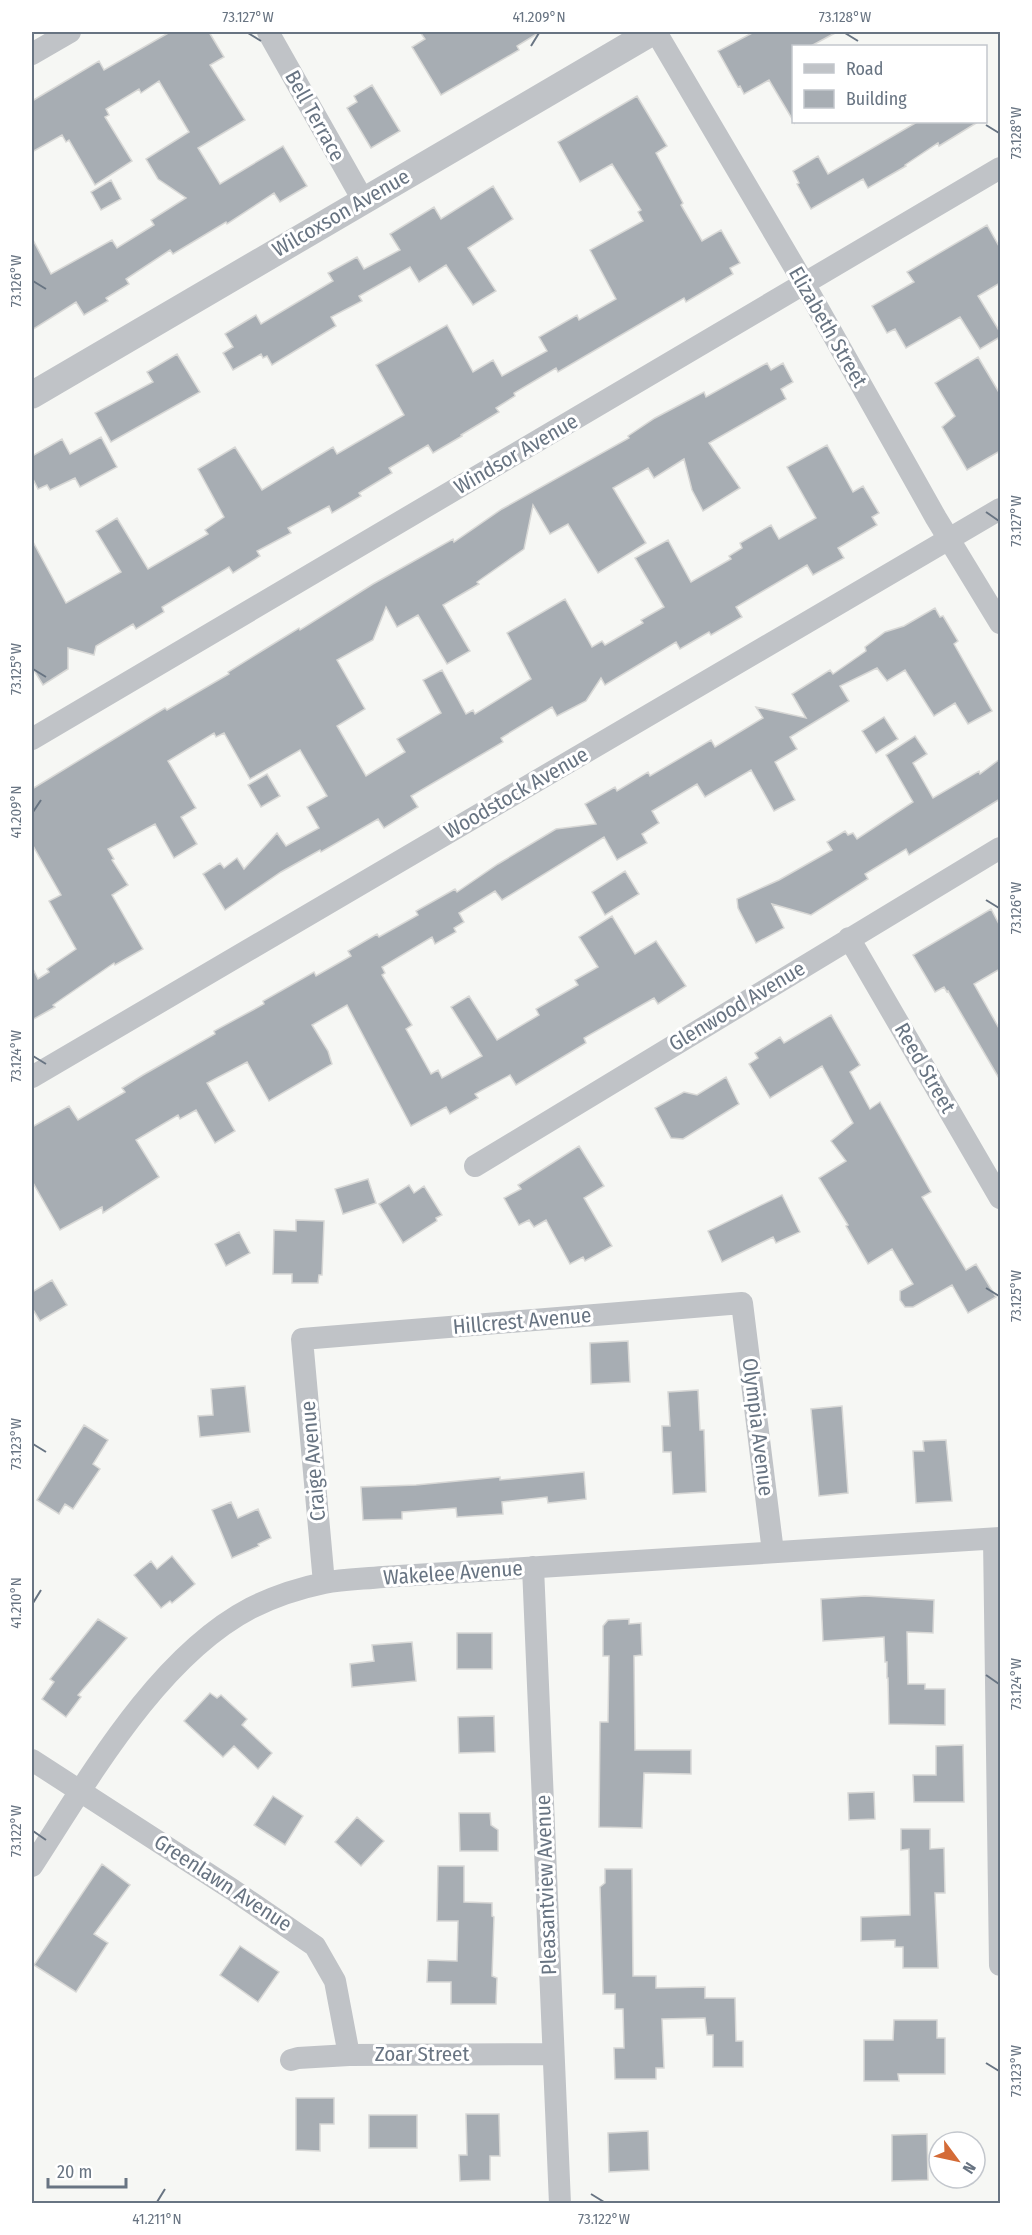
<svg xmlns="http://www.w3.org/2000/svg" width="1032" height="2235" viewBox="0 0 1032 2235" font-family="'Fira Sans Condensed',sans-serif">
<rect width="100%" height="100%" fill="#f6f7f4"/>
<!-- building -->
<path fill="#a7adb3" stroke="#d8d8d6" stroke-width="1.5" d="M170,32H209L224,57L210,65L245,120L198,148L220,184L283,146L307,186L280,202L274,193L227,224L226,222L173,254L170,250L126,279L129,284L106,298L108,301L84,315L76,302L32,330V238L51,274L112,240L117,248L154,225L151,220L186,198L158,179L146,159L189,132L159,81L141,93L139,89L106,109L109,115L105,117L132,161L95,185L69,140L66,142L62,135L32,152V101L99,61L104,70Z
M420,32H540L517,46L519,50L441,95L412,47L425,39Z
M754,32H837L811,46H794V122L769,80L744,94L740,86L738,87L718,51Z
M372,85L400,131L371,148L347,108L357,102L354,96Z
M637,96L667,146L656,153L683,203L681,205L702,241L721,230L740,263L730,268L733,274L686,302L684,298L558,372L556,368L514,393L515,396L496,408L499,412L461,435L462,436L433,453L428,445L389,468L392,473L359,493L361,496L332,513L329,506L288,528L291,533L257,551L260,556L233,573L229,567L162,607L164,612L136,629L133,624L96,646L94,655L68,648V669L43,685L32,667V540L66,603L121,572L96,531L117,518L148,569L208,534L205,530L224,517L198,469L235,447L262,490L333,447L337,454L404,415L376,365L447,325L473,372L493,360L502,376L547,351L539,337L577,315L579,320L616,299L590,250L643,221L638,212L641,210L612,164L580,182L558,142Z
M917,122H978L939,146L938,143L905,165L906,166L868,188L863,179L811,209L797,184L799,183L793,171L818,156L828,174Z
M111,180L121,199L101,210L91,192Z
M493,186L513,219L468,248L496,291L473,305L446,265L419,282L410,267L359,296L362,301L331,317L336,326L272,365L267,356L263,358L261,354L233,370L223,353L233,347L225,334L228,332L256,315L261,324L333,281L328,273L357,257L364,269L400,250L390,234L434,207L441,219Z
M987,225L1000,248V283L978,296L1000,332V337L980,349L960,317L906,348L895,329L887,333L872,306L914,282L907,272Z
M177,354L200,392L111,442L95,413L153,382L147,372Z
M978,357L1000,394V451L967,470L942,427L955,416L935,383Z
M767,363L771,370L783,363L793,382L781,389L786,399L709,443L740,488L703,511L692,490L684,459L654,478L648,468L613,488L646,543L598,573L568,524L550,534L533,505L524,549L477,582L479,584L443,605L470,651L447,664L418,615L397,627L386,607L373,640L337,660L365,709L337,726L366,776L405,752L397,739L441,713L423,680L442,670L466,714L473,710L475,714L531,679L507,633L565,599L592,647L602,641L605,645L643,623L641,620L664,607L635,558L668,540L691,582L731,559L729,556L742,548L740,543L771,525L779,539L816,518L787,467L827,445L853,492L863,486L879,513L872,517L877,525L838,548L844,558L813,575L807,565L736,607L742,617L711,635L709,632L680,649L676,642L605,685L601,678L586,701L557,716L552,707L501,738L503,742L411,796L418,807L384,828L378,819L321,852L320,850L281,872L225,910L203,874L220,863L224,868L237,858L244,869L277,833L286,846L319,828L307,807L327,796L300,750L250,779L224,733L216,737L214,733L168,761L196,808L181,817L197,844L174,858L155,824L108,849L114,859L112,860L128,885L112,895L143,949L115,965L114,963L53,1005L55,1007L32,1020V967L38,979L49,972L47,969L76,949L49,901L61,895L32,844V789L165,708L167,710L229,674L228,672L265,649L299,628L300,630L373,584L453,539L454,542L502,509L629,438L628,436L655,418L704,392L706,397Z
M101,437L117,467L80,487L75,478L50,490L47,485L38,489L32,477V456L62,439L70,454Z
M935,608L940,617L943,616L958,641L954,644L992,711L968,724L955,703L934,716L905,670L887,681L877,668L840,686L849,701L790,737L797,749L775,762L795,800L774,811L751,770L705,797L697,784L652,811L659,823L642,834L647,843L617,860L604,837L502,900L495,891L459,913L464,922L454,928L456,932L435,944L432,937L382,967L385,973L382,975L412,1025L406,1029L431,1074L438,1070L442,1078L482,1056L451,1007L469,996L497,1040L539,1015L536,1009L578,985L575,980L598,967L579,937L612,916L635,954L656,941L686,986L658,1004L654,998L584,1038L586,1043L516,1085L510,1075L475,1094L478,1098L450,1114L446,1107L411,1126L347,1005L312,1025L328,1051L332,1064L269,1101L247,1062L207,1083L235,1131L215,1143L196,1110L180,1119L178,1115L136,1140L159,1177L103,1213L102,1207L60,1230L32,1181V1127L69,1106L78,1120L125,1092L122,1088L143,1075L215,1034L214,1031L264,1004L263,1001L314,972L316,976L351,956L348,951L377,934L379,937L418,915L416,911L455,889L457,892L498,864L556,829L596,824L585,804L615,787L617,791L648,772L650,776L711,740L715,747L763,718L756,707L806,718L792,694L830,670L833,674L866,651L865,647L885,632L904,626Z
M884,717L898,739L876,753L862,731Z
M915,736L927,754L913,763L933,798L979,771L980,774L1000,759V799L909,855L906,849L865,874L868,879L811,915L772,904L784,928L756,943L738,908L737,899L779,880L832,850L827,842L845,831L848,835L853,833L857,839L913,802L886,755Z
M267,774L280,796L261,807L248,785Z
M625,871L639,894L605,915L592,892Z
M991,909L1000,926V969L974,984L1000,1030V1080L948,991L947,992L944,987L935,992L913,955Z
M831,1015L860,1065L850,1072L870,1109L880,1102L931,1192L922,1197L966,1270L976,1264L996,1297L968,1313L952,1285L913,1307H905L900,1300V1291L913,1284L892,1249L868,1264L846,1226L848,1225L819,1178L846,1161L831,1141L853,1123L822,1066L770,1098L749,1064L758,1058L755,1053L780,1037L784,1043Z
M726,1077L739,1104L683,1139L671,1138L655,1108L684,1092L697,1095Z
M579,1146L604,1186L584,1198L612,1246L585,1261L583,1257L570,1264L546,1220L534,1227L529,1220L519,1225L504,1198L521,1189L518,1185Z
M368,1179L376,1203L343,1214L335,1189Z
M409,1185L414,1193L424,1186L442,1215L436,1218L437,1221L403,1243L379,1204Z
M782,1195L800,1232L776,1243L773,1237L722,1262L708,1231Z
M296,1220L324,1221L322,1275H319L318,1283H292V1274H273L274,1230L296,1231Z
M239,1232L250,1253L226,1266L215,1244Z
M52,1280L67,1305L40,1321L32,1308V1292Z
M628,1341L630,1382L591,1384L590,1343Z
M245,1386L250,1432L200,1437L198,1416L213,1415L211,1389Z
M698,1390L700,1430H704L706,1492L673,1494L671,1452H663L662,1426H670L668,1392Z
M842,1406L848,1493L819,1496L811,1409Z
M84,1425L108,1440L93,1464L100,1469L73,1509L65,1504L59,1514L37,1500Z
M946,1440L952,1501L916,1503L913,1451H924L923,1441Z
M584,1472L586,1499L548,1503L547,1497L502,1502L503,1514L457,1517L456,1508L402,1512V1519L363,1520L361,1487L416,1485L500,1477V1480Z
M231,1502L238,1518L258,1509L271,1538L258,1544L259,1546L232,1558L212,1510Z
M172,1556L195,1584L172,1603L170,1601L161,1608L134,1575L151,1561L157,1569Z
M865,1596L934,1600L933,1633L907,1632L908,1684H925V1689H945V1725L889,1724L888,1678H887V1662H885L884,1637L823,1641L821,1599Z
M98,1619L127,1638L78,1695L81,1697L66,1717L42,1699L54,1682L50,1679Z
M629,1619V1624L641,1623L642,1655L634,1656L635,1750H691V1774L644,1773L642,1828L599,1827L600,1722H608L609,1656H603V1626L608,1620Z
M457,1633H492V1669H457Z
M412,1642L416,1681L352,1687L350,1664L374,1661L372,1645Z
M210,1693L217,1698L221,1695L247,1719L242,1725L272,1753L258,1769L234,1746L223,1757L184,1721Z
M494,1716L495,1752L459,1753L458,1717Z
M963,1745L964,1802H914L913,1775H936V1746Z
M874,1792L875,1819L849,1820L848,1793Z
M273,1796L303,1816L285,1845L254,1825Z
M459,1813H490L491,1825L498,1830V1851H460Z
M357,1817L384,1841L361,1866L335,1842Z
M901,1829H930V1849L944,1848L945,1893H935L938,1968H903V1947H895V1940L861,1941V1917L910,1915L909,1849L901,1850Z
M102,1864L130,1885L94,1934L108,1943L76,1992L34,1965Z
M438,1866H464V1902L492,1903V1916L494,1917L492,1976L497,1978L496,2004H451V1982H427L428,1960L457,1961L458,1921H437Z
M605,1869H632L633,1976H656V1988L705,1987V1998H735L736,2041H743V2067H713V2035H707L705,2018L662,2019L664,2068H656V2079H615L614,2048H624L623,2009H615V1994H603L600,1887L605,1883Z
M240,1946L279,1972L258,2002L220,1975Z
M894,2020H937V2038H945V2074H898L899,2081H864V2040H893Z
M296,2098H334V2124H320V2151L296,2150Z
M466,2114H499L500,2156H490V2180L460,2181L459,2155H467Z
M369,2115H417V2148H369Z
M648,2131L649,2170L609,2172L608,2133Z
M927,2134L928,2180L892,2181V2135Z"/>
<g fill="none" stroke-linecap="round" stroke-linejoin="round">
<!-- minor -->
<path stroke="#c0c3c7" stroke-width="22" d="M268,32L363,200
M656,32L805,285L936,518L1000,623
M32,54L70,32
M32,739L1000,168
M849,938L1000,1198
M32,1077L1000,509
M475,1166L1000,848
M994,1539L1000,1965
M533,1567L560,2204
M324,1583L302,1339L742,1303L773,1552
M32,1760L233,1890L315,1946L335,1981L349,2055
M32,1866C88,1780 157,1657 251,1608C273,1597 300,1588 324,1583C343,1579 364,1579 383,1577L1000,1538
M291,2060L298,2058L349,2055L553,2054"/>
<!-- tertiary -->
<path stroke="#c0c3c7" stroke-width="27" d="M32,395L652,32"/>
</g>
<!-- ticks -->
<path fill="none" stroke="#687482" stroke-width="2" d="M248,33L261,41M845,33L858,41M531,46L539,33M986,125L999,133M33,281L46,289M986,512L999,521M33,669L46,677M33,812L41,800M986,900L999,908M33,1056L46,1064M986,1288L999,1296M33,1444L46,1452M33,1603L41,1590M986,1675L999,1684M33,1831L46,1840M986,2063L999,2071M591,2194L604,2202M157,2202L165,2189"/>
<g text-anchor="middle" stroke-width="6" stroke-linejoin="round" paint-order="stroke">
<!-- street labels -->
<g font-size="21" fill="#687482" stroke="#fff">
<text transform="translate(315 116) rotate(61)" y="7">Bell Terrace</text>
<text transform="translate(341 213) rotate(-30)" y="7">Wilcoxson Avenue</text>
<text transform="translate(828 327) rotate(60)" y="7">Elizabeth Street</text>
<text transform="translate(516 454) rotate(-30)" y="7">Windsor Avenue</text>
<text transform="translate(516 793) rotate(-30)" y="7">Woodstock Avenue</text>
<text transform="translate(737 1006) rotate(-31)" y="7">Glenwood Avenue</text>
<text transform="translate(925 1068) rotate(60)" y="7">Reed Street</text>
<text transform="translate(522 1321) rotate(-5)" y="7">Hillcrest Avenue</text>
<text transform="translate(758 1427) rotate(83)" y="7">Olympia Avenue</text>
<text transform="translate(313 1461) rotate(-95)" y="7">Craige Avenue</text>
<text transform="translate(453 1573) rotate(-4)" y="7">Wakelee Avenue</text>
<text transform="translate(223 1883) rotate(33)" y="7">Greenlawn Avenue</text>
<text transform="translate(546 1885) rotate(-92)" y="7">Pleasantview Avenue</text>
<text x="422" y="2061">Zoar Street</text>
</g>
</g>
<!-- border -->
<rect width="1032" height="2235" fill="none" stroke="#ffffff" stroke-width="66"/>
<!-- legend -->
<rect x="792" y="45" width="195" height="78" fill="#ffffff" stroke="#c3c7cd" stroke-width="1.5"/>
<rect x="804" y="64" width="30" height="9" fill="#c0c3c7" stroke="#c3c7cd" stroke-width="1.5"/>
<text x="846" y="75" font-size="18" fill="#687482">Road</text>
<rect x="804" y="90" width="30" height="18" fill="#a7adb3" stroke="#c3c7cd" stroke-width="1.5"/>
<text x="846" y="105" font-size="18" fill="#687482">Building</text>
<!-- north arrow -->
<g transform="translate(957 2160) rotate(123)"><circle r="28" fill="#ffffff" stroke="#c3c7cd" stroke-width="1.5"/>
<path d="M0-4.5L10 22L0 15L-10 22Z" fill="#d46b37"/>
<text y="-9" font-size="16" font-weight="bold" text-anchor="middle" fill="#687482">N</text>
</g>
<!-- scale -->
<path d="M48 2178v9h78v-9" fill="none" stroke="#687482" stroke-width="3"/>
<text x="57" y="2178" font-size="18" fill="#687482" stroke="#ffffff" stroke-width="4.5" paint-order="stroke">20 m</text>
<rect x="33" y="33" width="966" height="2169" fill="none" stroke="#687482" stroke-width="2"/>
<g font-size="15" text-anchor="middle" fill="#687482">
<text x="248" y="22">73.127°W</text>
<text x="539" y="22">41.209°N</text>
<text x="845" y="22">73.128°W</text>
<text transform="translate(1016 133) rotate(-90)" y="5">73.128°W</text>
<text transform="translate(16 281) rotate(-90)" y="5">73.126°W</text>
<text transform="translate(1016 521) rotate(-90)" y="5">73.127°W</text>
<text transform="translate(16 669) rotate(-90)" y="5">73.125°W</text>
<text transform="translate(16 812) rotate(-90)" y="5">41.209°N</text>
<text transform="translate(1016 908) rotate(-90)" y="5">73.126°W</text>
<text transform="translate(16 1056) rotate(-90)" y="5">73.124°W</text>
<text transform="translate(1016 1296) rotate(-90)" y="5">73.125°W</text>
<text transform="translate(16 1444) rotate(-90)" y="5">73.123°W</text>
<text transform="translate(16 1603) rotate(-90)" y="5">41.210°N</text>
<text transform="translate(1016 1684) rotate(-90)" y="5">73.124°W</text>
<text transform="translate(16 1831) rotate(-90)" y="5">73.122°W</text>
<text transform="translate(1016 2071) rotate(-90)" y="5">73.123°W</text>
<text x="157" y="2224">41.211°N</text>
<text x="604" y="2224">73.122°W</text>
</g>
</svg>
